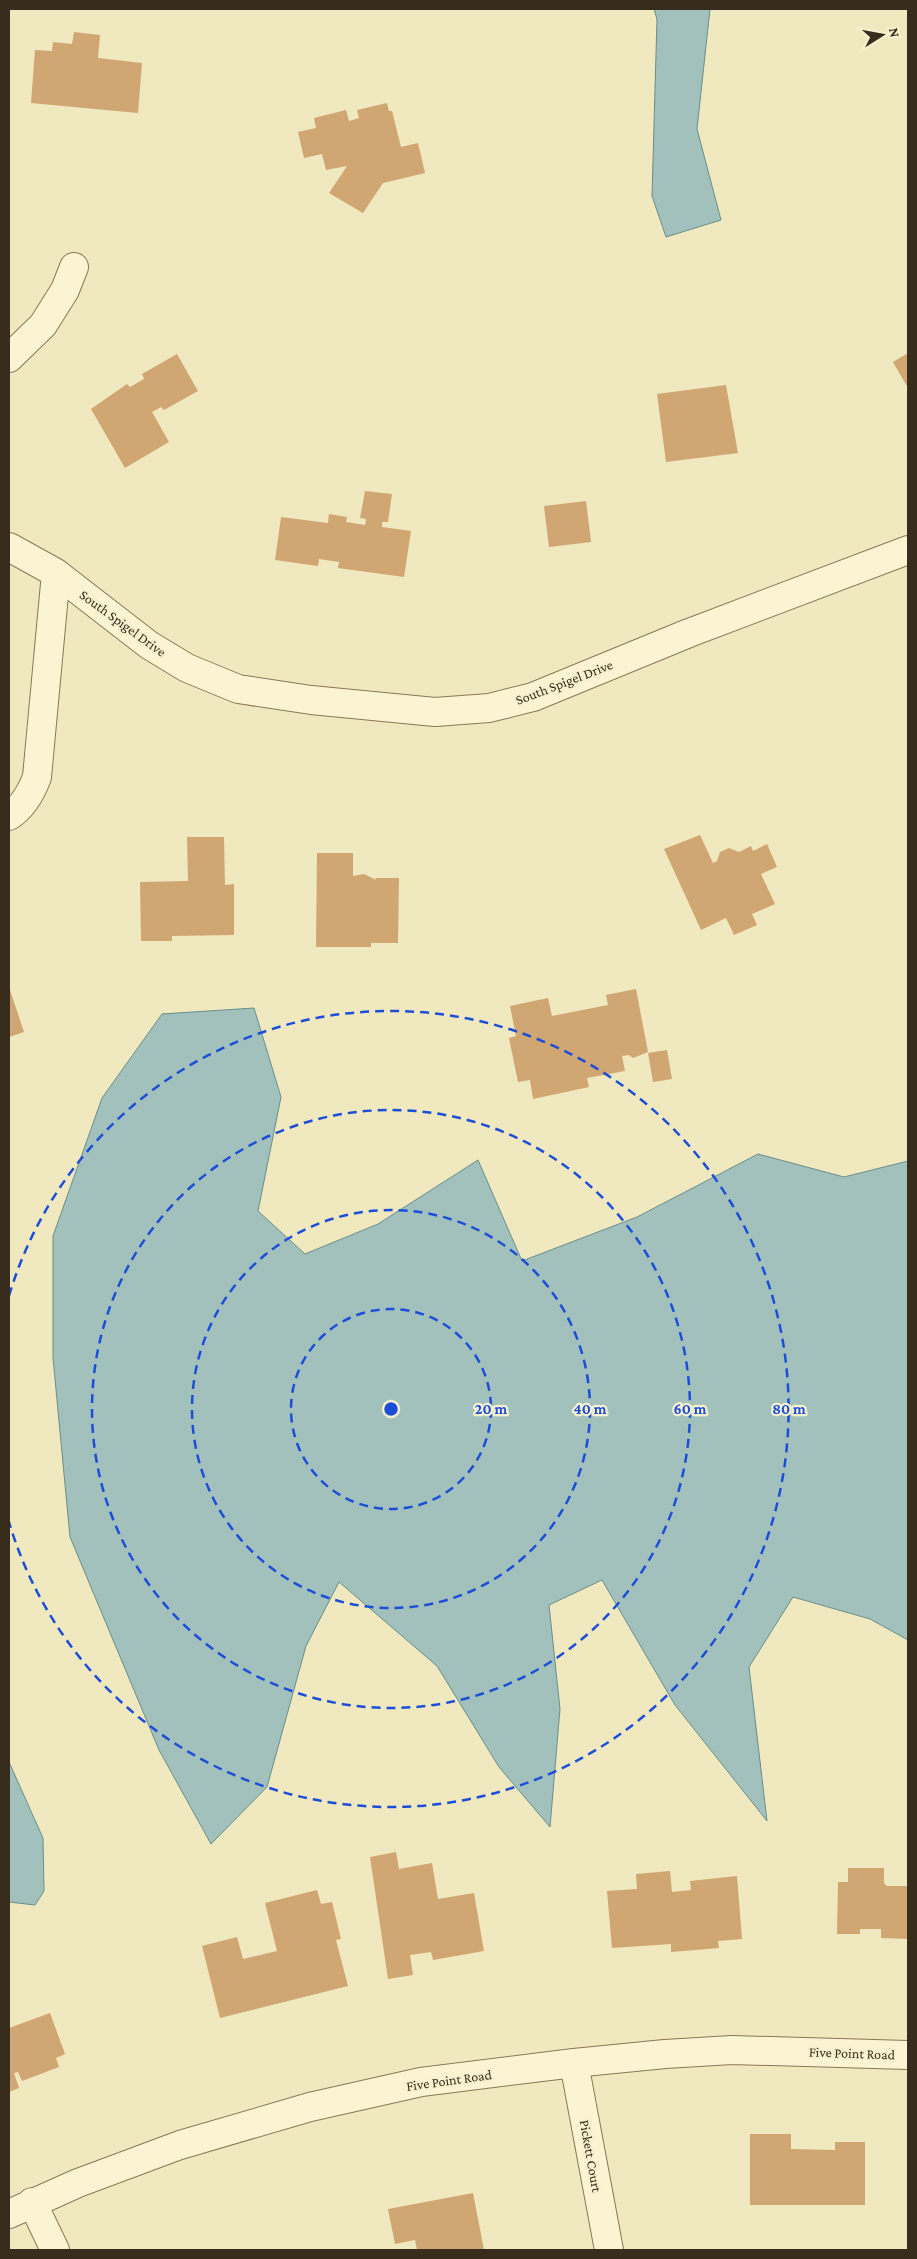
<svg xmlns="http://www.w3.org/2000/svg" width="917" height="2259" viewBox="0 0 917 2259" font-family="'Crimson Pro',serif">
<rect width="100%" height="100%" fill="#f0e8be"/>
<!-- water -->
<path fill="#a2c1bc" stroke="#698f8b" d="M654,9H710L697,129L721,220L666,237L652,196L657,19Z
M254,1008L281,1097L258,1211L305,1254L378,1224L478,1160L522,1261L637,1217L758,1154L844,1177L908,1161V1640L870,1619L793,1597L749,1667L767,1821L675,1705L602,1580L549,1605L560,1709L550,1827L499,1767L437,1666L339,1582L306,1646L267,1787L211,1844L159,1750L70,1537L53,1358V1236L102,1098L162,1014Z
M9,1762L43,1838L44,1891L35,1905L9,1902Z"/>
<!-- building -->
<path fill="#d0a672" d="M74,32L100,35L98,58L142,63L138,113L31,103L35,50L52,51L53,42L72,44Z
M387,103L389,111H392L401,147L418,143L425,173L383,183L363,213L329,193L347,166L326,170L322,154L304,158L298,132L316,128L314,118L346,110L349,121L359,118L357,110Z
M908,353V388L893,362Z
M177,354L198,391L164,410L161,407L152,412L169,442L125,468L91,409L127,384L130,387L144,379L142,374Z
M726,385L738,453L666,462L657,394Z
M365,491L392,494L388,522H382V527L411,531L404,577L338,568L339,562L319,559L318,566L275,560L281,517L328,523L329,514L347,517L346,522L365,525L366,519L360,518Z
M586,501L591,542L549,547L544,506Z
M700,835L713,863L717,861L720,852L729,848L739,852L751,846L753,851L767,844L777,867L761,874L775,904L752,914L757,925L734,935L726,918L701,930L664,849Z
M187,837H224L225,885L234,884V935L172,936V941H141L140,882L188,881Z
M317,853H353V876L364,874L376,880L375,878H399L398,943H371V947H316Z
M9,987L24,1032L9,1037Z
M636,989L648,1052L633,1058L629,1055L622,1056L625,1071L587,1078L589,1087L533,1099L530,1080L518,1082L509,1038L516,1036L510,1006L548,998L552,1016L608,1005L606,995Z
M667,1050L672,1079L653,1082L648,1053Z
M396,1852L399,1869L432,1863L438,1899L474,1893L484,1951L433,1960L431,1952L410,1955L413,1975L388,1979L370,1857Z
M848,1868H884V1883L887,1886H908V1939L881,1938V1929H860V1934H837L838,1882H848Z
M670,1871L672,1892L691,1890L690,1881L737,1876L742,1939L718,1941L719,1948L671,1952V1944L612,1948L607,1891L637,1889L636,1874Z
M317,1890L321,1904L332,1902L341,1939L336,1940L348,1986L220,2018L202,1946L237,1937L243,1959L277,1951L265,1903Z
M50,2013L65,2054L56,2058L59,2067L22,2081L18,2072L14,2073L19,2088L9,2092V2028Z
M750,2134H791V2149L835,2150V2142H865V2205H750Z
M473,2193L484,2250H417L415,2240L395,2244L388,2209Z"/>
<g fill="none" stroke-linecap="round" stroke-linejoin="round">
<!-- minor casing -->
<g stroke="#897856" stroke-width="30">
<path id="minor" d="M9,358L43,325L65,290L74,267
M9,547L56,573L37,777C31,793 23,807 9,816
M56,573L149,645L187,668L238,689L311,700L435,712L489,708L533,697L689,633L908,550
M574,2063L609,2250
M32,2202L55,2250
M9,2214L78,2183L180,2145L310,2107L421,2082L574,2063L665,2054L732,2050L908,2055"/>
</g>
<!-- minor -->
<use href="#minor" stroke="#faf4d2" stroke-width="28"/>
</g>
<!-- distance rings -->
<g fill="none" stroke="#1d4ed8" stroke-width="2.5" stroke-dasharray="9 6">
<circle cx="391" cy="1409" r="100"/>
<circle cx="391" cy="1409" r="199"/>
<circle cx="391" cy="1409" r="299"/>
<path d="M9 1296A398 398 0 1 1 9 1522"/>
</g>
<g text-anchor="middle" stroke-width="4.5" stroke-linejoin="round" paint-order="stroke">
<!-- street labels -->
<g font-size="14" fill="#382d1c" stroke="#f7f1ce">
<text transform="translate(123 623) rotate(36)" y="5">South Spigel Drive</text>
<text transform="translate(564 682) rotate(-21)" y="5">South Spigel Drive</text>
<text transform="translate(852 2053) rotate(2)" y="5">Five Point Road</text>
<text transform="translate(449 2080) rotate(-8)" y="5">Five Point Road</text>
<text transform="translate(591 2156) rotate(80)" y="5">Pickett Court</text>
</g>
</g>
<circle cx="391" cy="1409" r="8" fill="#1d4ed8" stroke="#f7f1ce" stroke-width="2.5"/>
<g font-size="15" text-anchor="middle" font-weight="bold" fill="#1d4ed8" stroke="#f7f1ce" stroke-width="4.5" stroke-linejoin="round" paint-order="stroke">
<text x="491" y="1414">20 m</text>
<text x="590" y="1414">40 m</text>
<text x="690" y="1414">60 m</text>
<text x="789" y="1414">80 m</text>
</g>
<!-- border -->
<rect width="917" height="2259" fill="none" stroke="#382d1c" stroke-width="20"/>
<!-- north arrow -->
<g transform="translate(882 35) rotate(79)" stroke="#f7f1ce" stroke-width="4" paint-order="stroke">
<path d="M0-4L9 19L0 12L-9 19Z" fill="#382d1c"/>
<text y="-8" font-size="14" font-weight="bold" text-anchor="middle" fill="#382d1c">N</text>
</g>
</svg>
